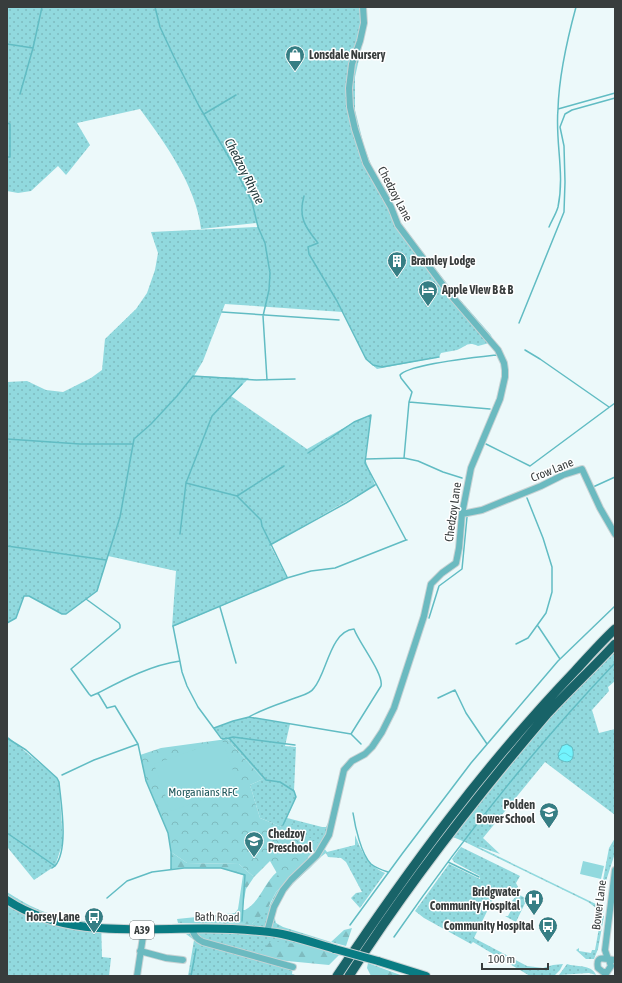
<svg xmlns="http://www.w3.org/2000/svg" width="622" height="983" viewBox="0 0 622 983" font-family="'Asap Condensed',sans-serif">
<defs>
<pattern id="grass-dots" width="8" height="8" patternUnits="userSpaceOnUse"><rect width="8" height="8" fill="#91d9de"/><path d="M2 2h.1M6 6h.1" fill="none" stroke="#7ebbbf" stroke-width="1.8" stroke-linecap="round"/></pattern>
<pattern id="forest-firs" width="22" height="20" patternUnits="userSpaceOnUse"><rect width="22" height="20" fill="#91d9de"/><path d="M5 1l3.5 6h-7zM16 11l3.5 6h-7z" fill="#7ebbbf"/></pattern>
<pattern id="park-crowns" width="20" height="18" patternUnits="userSpaceOnUse"><rect width="20" height="18" fill="#91d9de"/><path d="M2 6a3 3 0 1 1 6 0M12 15a3 3 0 1 1 6 0" fill="none" stroke="#7ebbbf"/></pattern>
<pattern id="water-waves" width="16" height="10" patternUnits="userSpaceOnUse"><rect width="16" height="10" fill="#72f3fd"/><path d="M0 5q4-4 8 0t8 0" fill="none" stroke="#63d1da"/></pattern>
</defs>
<rect width="100%" height="100%" fill="#ecf9fa"/>
<!-- grass -->
<path fill="url(#grass-dots)" d="M7,7H366L367,23L355,77V110L364,146L373,170L388,193L400,222L455,294L491,335L493,342L478,346C467,341 466,347 457,350C452,351 446,352 441,353L439,357L377,369L366,359L343,312L225,304L203,361L194,376L249,378L231,396L307,449L354,422L371,416L365,459L375,485L270,545L287,578L172,627L176,571L108,556L97,591L66,614H62L29,596H24L16,618L7,623V382L27,381L46,390L63,392L91,378L102,370L105,339L136,309L147,293L155,270L158,253L151,232L258,227L257,223L201,229C196,186 165,143 140,109L77,123L90,145L66,175L58,166L31,191L18,193L7,191Z
M615,652V681L608,687L609,691L592,710L599,733L615,729V815L545,762L483,838L500,854L477,846L604,908L603,913L588,902L465,842L453,837L540,728L576,690Z
M249,717L290,724L285,746L296,747L294,791L296,797L287,818L322,827H326L328,823H329L327,831L321,844L327,852L355,845V835C362,852 367,865 385,873L360,908L351,898L356,893L362,892L346,862L341,858L328,857L326,853C320,857 315,863 310,868C297,880 269,902 276,923L283,927L331,942L325,950L257,957L293,967L292,974L298,976H188L194,940L186,934L205,931L210,924H252L270,905L276,892L301,866L307,855L309,860L315,852L309,850L282,827L260,818L250,785L263,779L227,739L222,740L223,739L214,728L233,721Z
M7,736L57,778L59,782L63,842L55,866L34,880L8,848L7,849Z
M615,838V853L606,881L603,880L609,848Z
M461,847L520,876L516,883L518,887L516,891L502,892L495,895L474,938L527,966L543,968L553,965L563,964L560,970L554,976H530L473,942L471,944L424,918L415,911L449,864L480,879V876L454,862L452,859Z
M7,892C39,913 63,921 101,922L102,957L111,958L109,976H7Z
M518,894L527,899L516,922L505,916H508L515,903L512,901Z
M598,915L604,916L598,949L594,959H586L576,950L579,948V951L591,953L592,950H595L601,917Z
M567,964C575,967 592,964 596,975L589,973L559,975Z"/>
<!-- forest -->
<path fill="url(#forest-firs)" d="M171,852L187,863L239,864L254,877L246,889L242,910H245C260,902 264,883 277,872C285,865 298,860 307,855L301,866L276,892L267,910L252,924L178,923L177,919L235,913L238,909L243,875L221,868H184L171,869Z
M352,928L346,946L331,942L344,930Z
M271,941L313,946L339,955L329,965L277,960L258,955Z
M368,963L403,976H371L367,968Z"/>
<!-- park -->
<path fill="url(#park-crowns)" d="M227,739L263,779L250,785L260,818L282,827L287,819L307,836L320,844L301,865L282,882L270,861L254,877L239,864L187,863L171,852L168,833L146,781L140,755L161,748Z"/>
<!-- pitch -->
<path fill="#91d9de" d="M222,740L239,787L171,811L154,764Z
M583,861L604,866L601,879L580,874Z"/>
<!-- water -->
<path fill="url(#water-waves)" stroke="#61bcc3" d="M567,744L572,747C576,759 570,766 559,759L558,754L562,746Z"/>
<g fill="none" stroke-linecap="round" stroke-linejoin="round">
<!-- stream -->
<path stroke="#61bcc3" stroke-width="1.5" d="M155,7L160,27L174,57L199,106L231,161L252,202L258,227L265,243L270,273L269,290L263,316L267,380
M576,7C567,40 559,74 558,109L615,93
M7,44L33,48
M20,94L33,48L42,7
M204,114L236,95
M7,123L10,124V157H7
M304,196C298,217 305,227 318,243L308,247L309,254L337,301L366,359L373,365L382,367L439,357
M549,227C552,220 556,214 558,207C565,173 555,142 558,109
M222,312L339,320
M519,323L564,212L565,182L564,146L560,127L565,114L572,110L615,98
M525,350L540,359L609,407
M409,402L490,409
M7,439L80,444H133
M486,444L530,466L615,403
M308,453L354,422L371,415L365,463L406,540H407
M404,458L409,402L412,392L401,378L400,375C410,364 479,357 497,355
M366,459L404,458L418,461L443,472L462,478
M186,483L237,496L261,520L262,526L287,577
M593,487L615,477
M237,496L284,466
M180,534L186,483L212,416L242,384
M270,545L346,503L375,485
M7,546L106,560
M86,599L119,623L120,625V628L71,669L89,694L91,696L98,693L107,708L115,706L138,744L146,781L168,833L171,852V869
M220,607L236,663
M429,618L439,586L462,569L467,517
M7,623L16,618L24,596H29L62,614H66L97,591L120,517L134,439L151,424L177,396L193,376L256,380L295,379
M538,626L560,659
M516,644L528,638L546,613L552,592V567L543,538L527,498
M98,693C123,680 151,665 180,661
M438,698L455,690L466,713L487,744
M249,717C264,708 282,703 298,697C304,695 311,693 314,688C327,673 330,631 354,629C359,643 384,674 381,686L351,734
M214,728L233,721L249,717L351,734L361,744
M7,738L26,750L57,778L59,782C61,804 69,849 55,866
M229,738L233,737L295,745
M62,775L94,760L138,744
M353,813C355,826 361,854 371,864C376,868 382,870 388,872
M283,825L296,797L294,791L280,782L266,780L229,738L223,739L221,738L198,707L187,686L182,672L173,626L287,578L311,571L335,568L406,540
M7,833L55,866L52,868
M448,862L479,877
M107,898L127,881L152,872L184,868H221L245,875L242,921
M350,925L402,854L471,763L558,661L615,606
M394,937C462,839 533,749 615,663
M191,976L196,949"/>
<!-- minor casing -->
<g stroke="#c8d3d4" stroke-width="8">
<path id="minor" d="M462,514L482,510L541,486L563,475L582,469L600,508L615,534
M192,929C194,935 196,939 203,942L293,967
M267,932L274,907L283,890L291,880L317,855L329,835L344,770L352,761L365,754L372,747L382,732L394,708L424,616L431,584L442,573L456,563L459,548L462,514L471,468L500,399L505,377V370L504,363L498,350L449,293L398,225L391,207L366,163L355,129L350,107L349,88L352,64L360,41L364,23L363,7
M140,951L166,958L183,960
M608,959L605,950L615,870
M607,972H603L598,968C595,953 607,960 615,960
M605,975L611,966L609,960
M137,976L144,930"/>
</g>
<!-- major casing -->
<g stroke="#c8d3d4" stroke-width="10">
<path id="major" d="M7,900C72,943 157,925 231,929C248,930 266,931 282,934C300,938 318,944 335,949
M378,961L426,976"/>
</g>
<!-- highway casing -->
<g stroke="#c8d3d4" stroke-width="11">
<path id="highway" d="M337,976C410,867 485,765 575,671C588,657 601,642 615,629
M349,976C408,884 476,797 547,714C569,690 593,668 615,644"/>
</g>
<!-- minor -->
<use href="#minor" stroke="#6bbac0" stroke-width="6"/>
<!-- major -->
<use href="#major" stroke="#097c83" stroke-width="8"/>
<!-- highway -->
<use href="#highway" stroke="#186368" stroke-width="9"/>
<!-- major-bridge casing -->
<g stroke="#c8d3d4" stroke-width="10" stroke-linecap="butt">
<path id="major-bridge" d="M335,949L378,961"/>
</g>
<!-- major-bridge -->
<use href="#major-bridge" stroke="#097c83" stroke-width="8"/>
</g>
<!-- icons -->
<defs>
<g id="shop-pin" transform="scale(1)"><path d="M0 17L-7.5 6A9.5 9.5 0 1 1 7.5 6Z" fill="#367e84" stroke="#fff"/><path d="M-5-2.5h2.3a2.7 3.5 0 0 1 5.4 0H5L5.5 6h-11ZM-1.5-2.5h3a1.5 2.3 0 0 0-3 0Z" fill="#fff"/></g>
<g id="building-pin" transform="scale(1)"><path d="M0 17L-7.5 6A9.5 9.5 0 1 1 7.5 6Z" fill="#367e84" stroke="#fff"/><path d="M-4-6H4V6H1V3H-1V6H-4ZM-2.5-4.3h1.7v1.8h-1.7ZM.8-4.3h1.7v1.8H.8ZM-2.5-1h1.7V.8h-1.7ZM.8-1h1.7V.8H.8Z" fill="#fff"/></g>
<g id="hotel-pin" transform="scale(1)"><path d="M0 17L-7.5 6A9.5 9.5 0 1 1 7.5 6Z" fill="#367e84" stroke="#fff"/><path d="M-6-4.5h1.5V1H6V5H4.5V3h-9V5H-6ZM-4 0a1.8 1.8 0 1 1 3.6 0ZM.5 0V-2.5h3Q6-2.5 6 0Z" fill="#fff"/></g>
<g id="school-pin" transform="scale(1)"><path d="M0 17L-7.5 6A9.5 9.5 0 1 1 7.5 6Z" fill="#367e84" stroke="#fff"/><path d="M0-5L7-2L0 1L-7-2ZM-4 1L0 2.5L4 1V4Q0 6-4 4Z" fill="#fff"/></g>
<g id="hospital-pin" transform="scale(1)"><path d="M0 17L-7.5 6A9.5 9.5 0 1 1 7.5 6Z" fill="#367e84" stroke="#fff"/><path d="M-5-5h3v3.5h4V-5h3V5h-3V1.5h-4V5h-3Z" fill="#fff"/></g>
<g id="bus-pin" transform="scale(1)"><path d="M0 17L-7.5 6A9.5 9.5 0 1 1 7.5 6Z" fill="#367e84" stroke="#fff"/><path d="M-5-6H5V4H4V6H2V4H-2V6H-4V4H-5ZM-3.5-4V0h7V-4ZM-3.5 1.2v1.5H-2V1.2ZM2 1.2v1.5H3.5V1.2Z" fill="#fff"/></g>
</defs>
<g fill-rule="evenodd">
<use href="#shop-pin" x="295" y="55"/>
<use href="#building-pin" x="397" y="261"/>
<use href="#hotel-pin" x="428" y="290"/>
<use href="#school-pin" x="549" y="812"/>
<use href="#school-pin" x="254" y="841"/>
<use href="#hospital-pin" x="534" y="899"/>
<use href="#bus-pin" x="94" y="917"/>
<use href="#bus-pin" x="548" y="926"/>
</g>
<g text-anchor="middle" stroke-width="3" stroke-linejoin="round" paint-order="stroke">
<!-- shield labels -->
<rect fill="#fff" stroke="#747777" stroke-width="1" x="130" y="921" width="24" height="18" rx="3"/>
<g font-size="11" font-weight="bold" fill="#383d3d">
<text x="142" y="934">A39</text>
</g>
<!-- poi labels -->
<g font-size="12" font-weight="bold" fill="#383d3d" stroke="#fff" text-anchor="start">
<text x="309" y="59">Lonsdale Nursery</text>
<text x="411" y="265">Bramley Lodge</text>
<text x="442" y="294">Apple View B &amp; B</text>
<text x="535" y="809" text-anchor="end">Polden<tspan x="535" dy="14">Bower School</tspan></text>
<text x="268" y="838">Chedzoy<tspan x="268" dy="14">Preschool</tspan></text>
<text x="520" y="896" text-anchor="end">Bridgwater<tspan x="520" dy="14">Community Hospital</tspan></text>
<text x="80" y="921" text-anchor="end">Horsey Lane</text>
<text x="534" y="930" text-anchor="end">Community Hospital</text>
</g>
<!-- street labels -->
<g font-size="12" fill="#383d3d" stroke="#fff">
<text transform="translate(395 194) rotate(62)" y="4">Chedzoy Lane</text>
<text transform="translate(552 470) rotate(-22)" y="4">Crow Lane</text>
<text transform="translate(453 512) rotate(-82)" y="4">Chedzoy Lane</text>
<text transform="translate(599 905) rotate(-83)" y="4">Bower Lane</text>
<text transform="translate(217 917) rotate(1)" y="4">Bath Road</text>
</g>
<!-- park labels -->
<g font-size="12" fill="#225a5e" stroke="#fff">
<text x="203" y="796">Morganians RFC</text>
</g>
<!-- water labels -->
<g font-size="13" font-style="italic" fill="#22393b" stroke="#fff">
<text transform="translate(245 171) rotate(63)" y="5">Chedzoy Rhyne</text>
</g>
</g>
<!-- border -->
<rect width="622" height="983" fill="none" stroke="#383d3d" stroke-width="16"/>
<!-- scale -->
<path d="M482 963v6h66v-6" fill="none" stroke="#383d3d" stroke-width="2"/>
<text x="488" y="963" font-size="12" fill="#383d3d" stroke="#ffffff" stroke-width="3" paint-order="stroke">100 m</text>
</svg>
